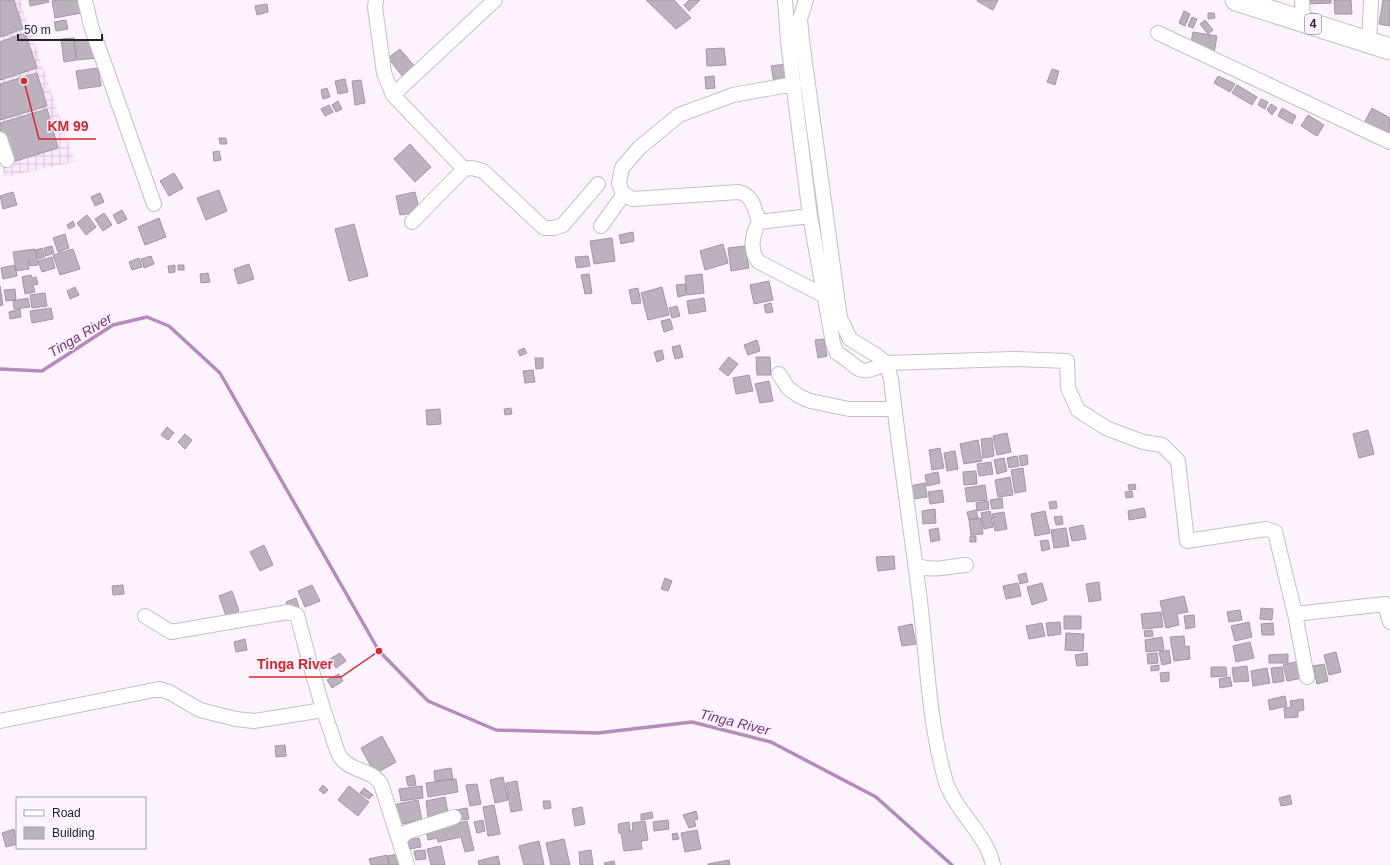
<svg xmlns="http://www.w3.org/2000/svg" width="1390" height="865" viewBox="0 0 1390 865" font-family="Helvetica,sans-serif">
<defs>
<pattern id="industrial-grid" width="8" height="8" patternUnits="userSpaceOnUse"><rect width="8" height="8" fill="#f9e8fb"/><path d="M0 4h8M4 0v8" fill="none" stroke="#d5c7d7"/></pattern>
</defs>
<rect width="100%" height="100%" fill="#fcf3fe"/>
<!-- industrial -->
<path fill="url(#industrial-grid)" d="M0,0H20L75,162L5,177L0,161Z"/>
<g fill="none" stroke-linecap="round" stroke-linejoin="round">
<!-- stream -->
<path stroke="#b58abc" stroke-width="3.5" d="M0,369L42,371L113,325L147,317L169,326L220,373L379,651L428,701L496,730L598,733L692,722L771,742L876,797L952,865"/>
</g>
<!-- building -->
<path fill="#bcb2be" stroke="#a197a3" d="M0,0H14L23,29L0,37Z
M29,0H48L49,2L30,6Z
M58,0H79L81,13L55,18L52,1Z
M646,0H674L691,18L676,29Z
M689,0H700L689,11L684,5Z
M978,0H998L993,10L977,1Z
M1307,0H1331V3L1307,4Z
M1334,0H1351L1352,14H1335Z
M1383,0H1390V26L1379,24Z
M267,4L268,12L257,15L255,6Z
M1184,11L1190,14L1185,26L1179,23Z
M1208,13H1214L1215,18L1208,19Z
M1192,17L1197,19L1193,28L1188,26Z
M66,20L68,29L56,31L54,22Z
M1205,20L1213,30L1208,34L1200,24Z
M1193,32L1217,36L1214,53L1190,48Z
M25,33L37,68L0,80V42Z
M74,38L76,60L64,62L61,39Z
M95,39L98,58L77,60L74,41Z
M724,48L726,65L707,66L706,49Z
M400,49L416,68L403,77L388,58Z
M786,64L789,80L774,82L771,66Z
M98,68L101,86L79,89L76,71Z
M1052,69L1059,71L1055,85L1047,82Z
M37,73L47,106L0,120V84Z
M714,76L715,88L706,89L705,77Z
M1218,76L1235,84L1230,92L1214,83Z
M345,79L348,92L338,94L335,81Z
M361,80L365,103L355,105L352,81Z
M1237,85L1257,97L1252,105L1232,93Z
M327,88L330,97L323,99L321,90Z
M1261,99L1268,102L1265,109L1258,105Z
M338,101L342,109L336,112L332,105Z
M1271,104L1277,108L1272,115L1267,110Z
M329,105L333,112L325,116L321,109Z
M1282,108L1296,116L1292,124L1278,116Z
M1372,108L1390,118V130L1387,135L1364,123Z
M47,109L58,148L9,163L0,132V123Z
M1308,115L1324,125L1317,136L1301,126Z
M219,138H226L227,144H220Z
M410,144L431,167L415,182L394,159Z
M219,151L221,160L214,161L213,152Z
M174,173L183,188L169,196L160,181Z
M219,190L227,211L206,220L197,198Z
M13,192L17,205L3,209L0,196Z
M415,192L420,212L400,215L396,196Z
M100,193L104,202L95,206L91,197Z
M122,210L127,219L118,224L113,215Z
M104,213L112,225L103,231L95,219Z
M87,215L96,227L86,235L77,223Z
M159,218L166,237L145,245L138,227Z
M73,221L75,226L69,229L67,225Z
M354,224L368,276L349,281L335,229Z
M633,232L634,241L621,244L619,235Z
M65,234L69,248L58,252L53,238Z
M612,238L615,261L594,264L590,241Z
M723,244L728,263L705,270L700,251Z
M52,246L54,253L46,256L44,248Z
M745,246L749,268L731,271L728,248Z
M42,248L45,257L38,259L36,250Z
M35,249L38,265L30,266L29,259L28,260L29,269L16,271L13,252Z
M73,249L80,269L60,275L53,255Z
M151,256L154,264L144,268L141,259Z
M588,256L590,266L577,268L575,257Z
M52,257L55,268L42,272L38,261Z
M139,258L142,267L132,270L129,262Z
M249,264L254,279L238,284L234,269Z
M15,265L17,276L3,279L1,268Z
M175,265V272L169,273L168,266Z
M178,265H184V270H178Z
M208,273L210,282L201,283L200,274Z
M589,274L592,293L585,294L581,275Z
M702,274L704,293L687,295L685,276Z
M31,275L32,278L36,277L38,284L33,285L35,292L25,294L22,277Z
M769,281L773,300L754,304L750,285Z
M685,284L686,295L678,297L676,285Z
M0,286L3,305L0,306Z
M75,287L79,295L70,299L67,291Z
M662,287L669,315L648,320L641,293Z
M638,288L641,303L632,304L629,290Z
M15,289L16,300L6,301L4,290Z
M45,293L47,306L32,308L30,295Z
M28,298L30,307L14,309L13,301Z
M704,298L706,311L689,314L687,301Z
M771,303L773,312L766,313L764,305Z
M677,306L680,316L672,318L669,308Z
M51,308L53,319L32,323L30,311Z
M20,309L21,317L10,319L9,312Z
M670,319L673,329L664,332L661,321Z
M824,339L827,356L818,358L815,340Z
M757,340L760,351L748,355L744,345Z
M680,345L683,357L675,359L672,347Z
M524,348L527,353L520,356L518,351Z
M662,350L664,359L657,362L654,352Z
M729,357L738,364L728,376L719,369Z
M756,357H770L771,375H757Z
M535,358H543V368L536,369Z
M533,370L535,382L525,383L523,371Z
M749,375L753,391L736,394L733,378Z
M769,381L773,401L760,403L755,384Z
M511,408L512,414L505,415L504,409Z
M440,409L441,424L427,425L426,410Z
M167,427L174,433L168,440L161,435Z
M1368,430L1374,454L1359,458L1353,434Z
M1007,433L1011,452L997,455L993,436Z
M185,434L192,440L185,449L178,442Z
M992,438L994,456L983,458L981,439Z
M978,440L982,461L964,464L960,444Z
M940,448L944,468L932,470L929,450Z
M955,451L958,469L947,471L944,453Z
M1027,455L1028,464L1021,466L1019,456Z
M1017,456L1019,466L1009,468L1007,458Z
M1004,458L1007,471L997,474L994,460Z
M991,462L993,474L979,476L977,464Z
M1023,468L1026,491L1015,493L1011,470Z
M976,471L977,484L964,485L963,472Z
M938,472L940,483L927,486L925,475Z
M1010,477L1013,495L998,497L995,480Z
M925,483L927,497L913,499L910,486Z
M1135,484L1136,489L1129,490L1128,485Z
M985,485L987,500L967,502L965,488Z
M942,490L944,502L930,504L928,492Z
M1132,491L1133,497L1126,498L1125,492Z
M1002,498L1003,508L992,509L990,500Z
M988,501L989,509L977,511L976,503Z
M1056,501L1057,508L1050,509L1049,502Z
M1144,508L1146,517L1129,520L1128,511Z
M935,509L936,523L923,524L922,511Z
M976,510L978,518L969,520L967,512Z
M990,511L993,527L984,529L981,513Z
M1045,511L1050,533L1035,536L1031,514Z
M1004,512L1007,529L995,531L992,514Z
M1062,516L1063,524L1056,525L1054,517Z
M981,518L983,534L971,535L969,520Z
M1083,525L1086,539L1072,541L1069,528Z
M938,528L940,540L931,542L929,530Z
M1066,528L1069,546L1054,548L1051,530Z
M970,536H976V542H970Z
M1048,540L1050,549L1042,551L1040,541Z
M264,545L273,565L260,571L250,552Z
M894,556L895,569L878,571L876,557Z
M1026,573L1028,582L1020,584L1018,575Z
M665,578L672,581L668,591L661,589Z
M1099,582L1101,600L1089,602L1086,584Z
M1018,583L1021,596L1006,599L1003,586Z
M1042,583L1047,600L1032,605L1027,587Z
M123,585L124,594L113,595L112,586Z
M312,585L320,601L305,607L298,591Z
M232,591L239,611L226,616L219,596Z
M1184,596L1188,612L1177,614L1179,625L1166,628L1160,601Z
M296,598L299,607L289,610L286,602Z
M1261,608L1273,609L1272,620L1260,619Z
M1240,610L1242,620L1229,622L1227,612Z
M1161,612L1163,627L1143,629L1141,614Z
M1194,615L1195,627L1186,629L1184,616Z
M1064,616H1081V629H1064Z
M1060,622L1061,634L1048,636L1046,623Z
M1249,622L1252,637L1235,641L1231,626Z
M1042,623L1045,636L1029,639L1026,626Z
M1273,623L1274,635H1262L1261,624Z
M912,624L916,644L902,646L898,627Z
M1152,630L1153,636L1145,637L1144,631Z
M1066,633L1084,634L1083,651L1065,650Z
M1184,636L1185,647L1189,646L1190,659L1174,661L1170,637Z
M1162,637L1164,650L1146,652L1145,640Z
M245,639L247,650L236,652L234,642Z
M1250,642L1254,658L1236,662L1233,646Z
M1169,650L1171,663L1162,665L1159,652Z
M1336,652L1341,672L1329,675L1324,655Z
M340,653L346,661L336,668L330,659Z
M1087,653L1088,665L1077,666L1075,655Z
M1157,653L1158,663L1148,664L1147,654Z
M1288,654V663H1269V655Z
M1299,661L1303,678L1287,681L1283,665Z
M1324,664L1328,681L1317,684L1313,666Z
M1159,665V670L1151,671V666Z
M1247,666L1249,681L1234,682L1232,668Z
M1211,667H1226L1227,676L1211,677Z
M1282,667L1284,681L1273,683L1271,668Z
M1267,668L1270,683L1253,686L1251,671Z
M1169,672V681L1161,682L1160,673Z
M339,674L343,681L332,688L327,680Z
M1230,677L1232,686L1220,688L1219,679Z
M1285,696L1287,706L1270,710L1268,700Z
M1303,699L1304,710L1298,711V717L1285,718L1284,708L1291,707L1290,701Z
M382,736L396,762L375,774L361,748Z
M285,745L286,756L276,757L275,746Z
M451,768L453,779L435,781L434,771Z
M414,775L416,785L408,786L406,777Z
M503,777L508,800L495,803L490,780Z
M456,779L458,792L428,797L426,783Z
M517,781L522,810L511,812L506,783Z
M477,784L481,804L470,806L466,785Z
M323,785L328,790L324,794L319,790Z
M349,786L369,802L358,816L338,800Z
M422,786L423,798L401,801L399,789Z
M364,788L373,795L369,799L360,793Z
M1290,795L1292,804L1281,806L1279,798Z
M445,797L448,813L428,817L426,801Z
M418,800L422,820L397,825L393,805Z
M543,801H550L551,808L544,809Z
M494,805L500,834L488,836L483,807Z
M582,807L585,824L575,826L572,809Z
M467,808L469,819L458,820L456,810Z
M696,811L698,819L694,820L696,826L689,828L683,815Z
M652,812L653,818L641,820V814Z
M483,820L485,831L477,833L474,822Z
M668,820L669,829L654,831L653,822Z
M467,821L474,850L465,852L461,837L438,842L437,838L428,840L426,830Z
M645,821L648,840L641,841L642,849L624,851L621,833H619L618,824L629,822L630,831H633L632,823Z
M14,829L17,844L6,847L2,833Z
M697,830L701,849L685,852L681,833Z
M677,833L679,839L673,840L672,834Z
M419,838L421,847L410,849L408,840Z
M564,839L570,865H551L546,843Z
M539,841L544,865H524L519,846Z
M441,846L445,865H431L427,849Z
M425,850L426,859L416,860L414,851Z
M591,850L593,865H580L579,852Z
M398,854L400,865H390L388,856Z
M387,855L389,865H371L369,859Z
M498,856L500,865H479L478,861Z
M729,860L730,865H708V864Z
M614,861L615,865H605L604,863Z"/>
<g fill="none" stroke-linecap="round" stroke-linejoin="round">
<!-- minor casing -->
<g stroke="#c7bdc9" stroke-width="16">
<path id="minor" d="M85,0L91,26L154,204
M376,0L375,7L384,73L393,95L464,169
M785,0L788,41L810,216L833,343L837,353C860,366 856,379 886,363L1013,359L1067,361L1068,388L1078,410L1106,428L1143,442L1162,445L1178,461L1187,541L1266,529L1275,532L1295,614L1307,677
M806,0L800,19L802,41L840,318L850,339L876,355L886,363L891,379C899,451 910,522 919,593C927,655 928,718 945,779C954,811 986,832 993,865
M1302,0L1303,21
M1158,33L1390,142
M1369,44L1371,0
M794,84L733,95L679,115L639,148L622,168L619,183L622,192L632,199L739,192C753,195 755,210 759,222L810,216
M393,95L495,0
M0,139L7,160
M412,222L464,169L472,168L483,171L544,228H554L563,225L598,184
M759,222C752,234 749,251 759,262L825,296
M601,226L624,194
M779,374L788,388L799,396L810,401L849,409H894
M915,564C929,573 950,566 966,565
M1295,614L1385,604L1390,622
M145,616L171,632L288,612L297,615C308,655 317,694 331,732C334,740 336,751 341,758C351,772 370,768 381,784L407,865
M0,721L159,689L169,692L200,710L236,719L254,721L323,710
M399,840L407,832L454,817"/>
</g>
<!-- highway casing -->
<g stroke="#c7bdc9" stroke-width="23">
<path id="highway" d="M1236,0L1390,49"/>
</g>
<!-- minor -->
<use href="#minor" stroke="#fff" stroke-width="14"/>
<!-- highway -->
<use href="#highway" stroke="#fff" stroke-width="21"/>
</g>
<g text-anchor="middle" stroke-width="3" stroke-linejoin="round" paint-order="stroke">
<!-- shield labels -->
<rect fill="#fcf3fe" stroke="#666168" stroke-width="1" x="1305" y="14" width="16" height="20" rx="3"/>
<g font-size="12" font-weight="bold" fill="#262227">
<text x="1313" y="28">4</text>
</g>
<!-- water labels -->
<g font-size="14" font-style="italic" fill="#763281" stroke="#fcf3fe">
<text transform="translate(80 335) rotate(-31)" y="5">Tinga River</text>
<text transform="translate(735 722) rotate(14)" y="5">Tinga River</text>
</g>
</g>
<!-- callouts -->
<path fill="none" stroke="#d62828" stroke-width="1.5" d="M24 81L39 139H96M379 651L341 677H249"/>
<g fill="#d62828" stroke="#fcf3fe" stroke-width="1.5">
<circle cx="24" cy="81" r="4"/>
<circle cx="379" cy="651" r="4"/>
</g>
<g font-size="14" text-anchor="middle" font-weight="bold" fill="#d62828" stroke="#fcf3fe" stroke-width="3" stroke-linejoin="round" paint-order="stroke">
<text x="68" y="131">KM 99</text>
<text x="295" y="669">Tinga River</text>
</g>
<!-- legend -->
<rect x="16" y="797" width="130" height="52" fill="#fcf3fe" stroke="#a69fa8"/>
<rect x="24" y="810" width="20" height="6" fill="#ffffff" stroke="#a69fa8"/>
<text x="52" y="817" font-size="12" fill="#262227">Road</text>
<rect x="24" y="827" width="20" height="12" fill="#bcb2be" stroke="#a69fa8"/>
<text x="52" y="837" font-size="12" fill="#262227">Building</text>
<!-- scale -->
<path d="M18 34v6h84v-6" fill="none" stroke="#262227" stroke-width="2"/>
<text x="24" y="34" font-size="12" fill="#262227" stroke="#fcf3fe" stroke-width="3" paint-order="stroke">50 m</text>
</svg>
